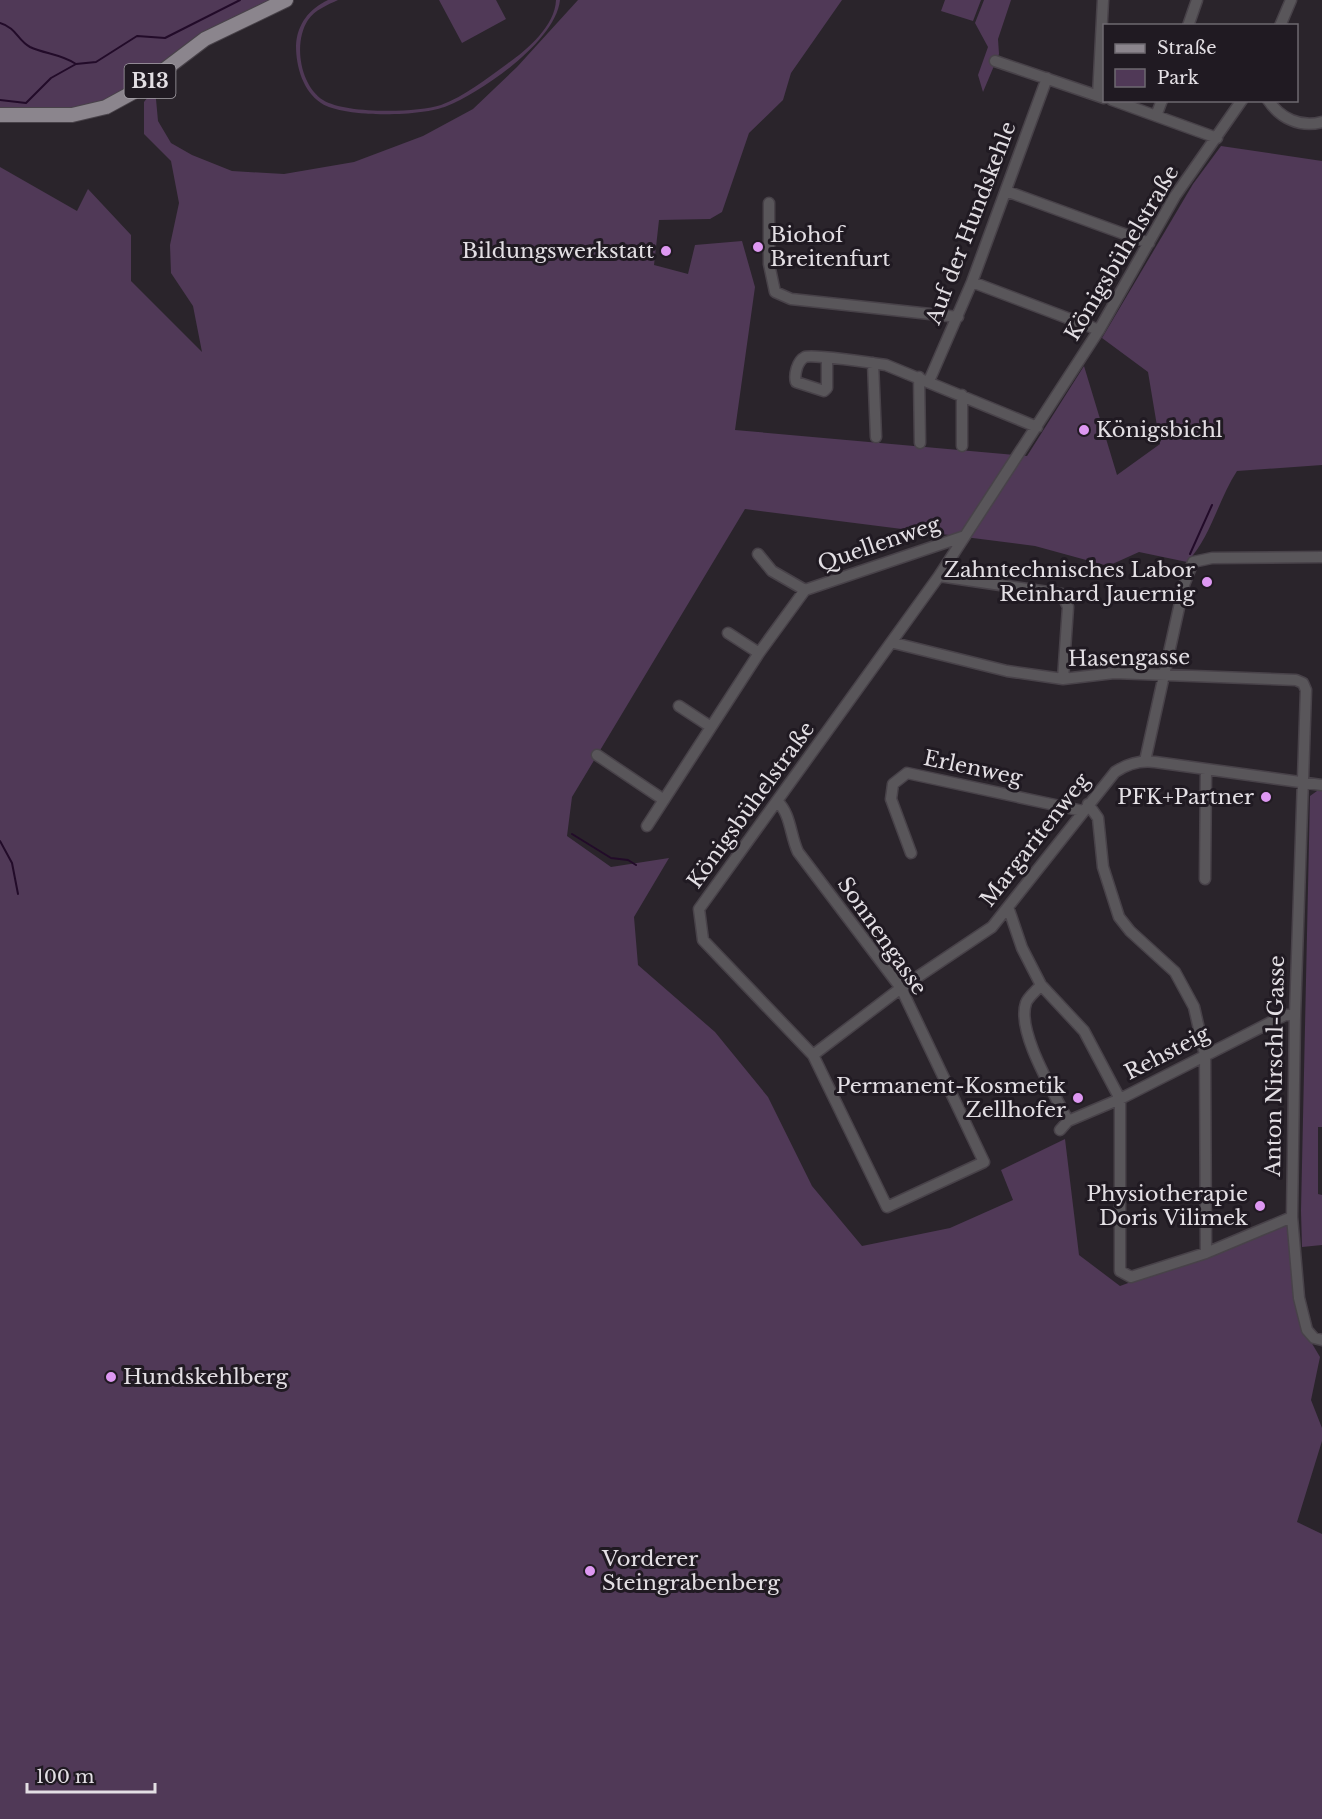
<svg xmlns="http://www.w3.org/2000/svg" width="1322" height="1819" viewBox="0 0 1322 1819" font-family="'Libre Baskerville',serif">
<rect width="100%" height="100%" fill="#2a242b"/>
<!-- green -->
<path fill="#503957" d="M0,0H275L218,25L126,91L87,107L28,113L0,109Z
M328,0H338C327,5 315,10 308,20C293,43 300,85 323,100C345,114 416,113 441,105C465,96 486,79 507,64C527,50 555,26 556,0H560C556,41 482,92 447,106C421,117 343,118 321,103C303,91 296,67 296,46C297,24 309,9 328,0Z
M439,0H496L506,19L462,43Z
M578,0H842L791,73L783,100L749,133L722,212L710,219L659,220L654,265L688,274L695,245L742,241L755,287L735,430L1027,456L1084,366L1117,475L1160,444L1148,372L1102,338L1193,184L1221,146L1322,161V465L1237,471C1218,500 1211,537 1187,562L1139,552L1108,566L1035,546L745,509L572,797L567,836L611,867L669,858L634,917L638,965L715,1032L768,1097L812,1186L862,1246L950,1228L1013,1200L1001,1170L1065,1139L1079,1255L1120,1286L1289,1224L1301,1325L1320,1357L1311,1400L1322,1428V1441L1297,1522L1322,1534V1819H0V167L77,211L88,189L131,235V281L202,352L193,306L171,273L170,245L179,203L171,161L144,134V102L155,88L158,121L171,143L192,155L232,171L284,174L354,162L423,136L473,109L517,67Z
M945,0H981L973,21L941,11Z
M984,0H1011L998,39L999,54L983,92L978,75L988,47L975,23Z
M1317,791H1322V1127H1318V1194L1322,1195V1245L1302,1247L1301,1211L1310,796Z"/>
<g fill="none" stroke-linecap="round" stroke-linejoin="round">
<!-- stream -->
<path stroke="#220b29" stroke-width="2" d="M0,23C17,28 17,40 30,47C45,54 61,54 76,64
M0,100L26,103L51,78L76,64L96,62L137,36L165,38L240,0
M1190,554L1212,505
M572,834L611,858L628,860L636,865
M0,841L12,863L18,894"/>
<!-- minor casing -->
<g stroke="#484249" stroke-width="13">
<path id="minor" d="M1188,26L1197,0
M1280,26L1291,0
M995,61L1104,98
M1098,96L1103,0
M1112,100L1217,138
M1268,100C1280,118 1300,128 1322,122
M1156,116L1162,100
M1006,191L1149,243
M769,203V264L775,292L791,299L958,317
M972,282L1099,330
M827,358V388L824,391L796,382C794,375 797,361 805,357C812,354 874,363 886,365L1037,427
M873,363L876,437
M919,377L920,443
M929,381L972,282L1047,78
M962,395V446
M758,554L772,571L805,590
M939,576L1062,594L1068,607L1063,679
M728,633L759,653
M894,643L1007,671L1063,679L1114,673L1296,680L1303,683L1306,690L1295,1015L1292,1217L1299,1298L1307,1330L1314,1338L1322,1340
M679,706L711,727
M597,755L664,800
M1145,761L1184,585L1193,562L1212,558L1322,557
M777,801C791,814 790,835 798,852L901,988L984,1162L887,1207L813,1055L703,940L699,909L939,576L1099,330L1175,196L1242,100
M1088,804L1098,818L1103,867L1119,917L1130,931L1175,972L1194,1007L1205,1055L1206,1253
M647,826L759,653L805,590L965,536
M911,853L891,799L893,784L907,773L1083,811
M1205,879L1206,770
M1008,907L1022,948L1041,985L1084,1031L1120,1099V1271L1131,1277L1206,1253L1292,1217
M1041,985C1037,990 1028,997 1026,1003C1016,1032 1055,1094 1068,1121
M813,1055L901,988L992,927L1115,772C1127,764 1140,760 1155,762L1322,785
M1060,1130L1068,1121L1120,1099L1285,1015H1295"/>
</g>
<!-- major casing -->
<g stroke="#484249" stroke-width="16">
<path id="major" d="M0,115H72L106,107L139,89L205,39L286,0"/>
</g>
<!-- minor -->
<use href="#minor" stroke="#59565a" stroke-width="10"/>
<!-- major -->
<use href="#major" stroke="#8b858d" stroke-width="14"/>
</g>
<!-- markers -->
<g fill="#de98f2" stroke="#201a22" stroke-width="2">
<circle cx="758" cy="247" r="6"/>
<circle cx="666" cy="251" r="6"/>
<circle cx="1084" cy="430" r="6"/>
<circle cx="1207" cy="582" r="6"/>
<circle cx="1266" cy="797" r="6"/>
<circle cx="1078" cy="1098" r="6"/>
<circle cx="1260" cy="1206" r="6"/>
<circle cx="111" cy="1377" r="6"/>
<circle cx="590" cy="1571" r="6"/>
</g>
<g text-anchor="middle" stroke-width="6" stroke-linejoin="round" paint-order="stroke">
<!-- shield labels -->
<rect fill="#201a22" stroke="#a8a4aa" stroke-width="1.5" x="124.5" y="64" width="51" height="34" rx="4.5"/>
<g font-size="20" font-weight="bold" fill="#e3dfe4">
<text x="150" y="88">B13</text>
</g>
<!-- street labels -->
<g font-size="21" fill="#e3dfe4" stroke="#201a22">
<text transform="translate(971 223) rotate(-69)" y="7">Auf der Hundskehle</text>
<text transform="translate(1122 253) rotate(-59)" y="7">Königsbühelstraße</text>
<text transform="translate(879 544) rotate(-19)" y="7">Quellenweg</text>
<text transform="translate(1129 658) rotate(-1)" y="7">Hasengasse</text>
<text transform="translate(973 768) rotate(12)" y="7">Erlenweg</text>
<text transform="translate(751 805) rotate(-54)" y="7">Königsbühelstraße</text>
<text transform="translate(1035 840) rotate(-52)" y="7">Margaritenweg</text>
<text transform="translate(882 936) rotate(55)" y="7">Sonnengasse</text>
<text transform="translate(1167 1053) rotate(-27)" y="7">Rehsteig</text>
<text transform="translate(1275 1066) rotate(-89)" y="7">Anton Nirschl-Gasse</text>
</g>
<!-- poi labels -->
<g font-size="21" fill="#e3dfe4" stroke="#201a22" text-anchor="end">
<text x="770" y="242" text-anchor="start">Biohof<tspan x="770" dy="24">Breitenfurt</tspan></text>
<text x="654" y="258">Bildungswerkstatt</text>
<text x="1096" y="437" text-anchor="start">Königsbichl</text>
<text x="1195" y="577">Zahntechnisches Labor<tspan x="1195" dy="24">Reinhard Jauernig</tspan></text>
<text x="1254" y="804">PFK+Partner</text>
<text x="1066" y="1093">Permanent-Kosmetik<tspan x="1066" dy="24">Zellhofer</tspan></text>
<text x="1248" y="1201">Physiotherapie<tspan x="1248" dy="24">Doris Vilimek</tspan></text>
<text x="123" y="1384" text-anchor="start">Hundskehlberg</text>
<text x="602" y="1566" text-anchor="start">Vorderer<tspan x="602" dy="24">Steingrabenberg</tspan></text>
</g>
</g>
<!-- legend -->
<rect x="1103" y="24" width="195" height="78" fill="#201a22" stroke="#6e6970" stroke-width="1.5"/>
<rect x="1115" y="44" width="30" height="9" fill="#8b858d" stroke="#6e6970" stroke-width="1.5"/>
<text x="1157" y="54" font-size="18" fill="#e3dfe4">Straße</text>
<rect x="1115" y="69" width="30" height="18" fill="#503957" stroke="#6e6970" stroke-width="1.5"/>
<text x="1157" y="84" font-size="18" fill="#e3dfe4">Park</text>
<!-- scale -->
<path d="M27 1783v9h128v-9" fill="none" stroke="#e3dfe4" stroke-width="3"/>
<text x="36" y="1783" font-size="18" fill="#e3dfe4" stroke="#201a22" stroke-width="4.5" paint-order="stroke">100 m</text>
</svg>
